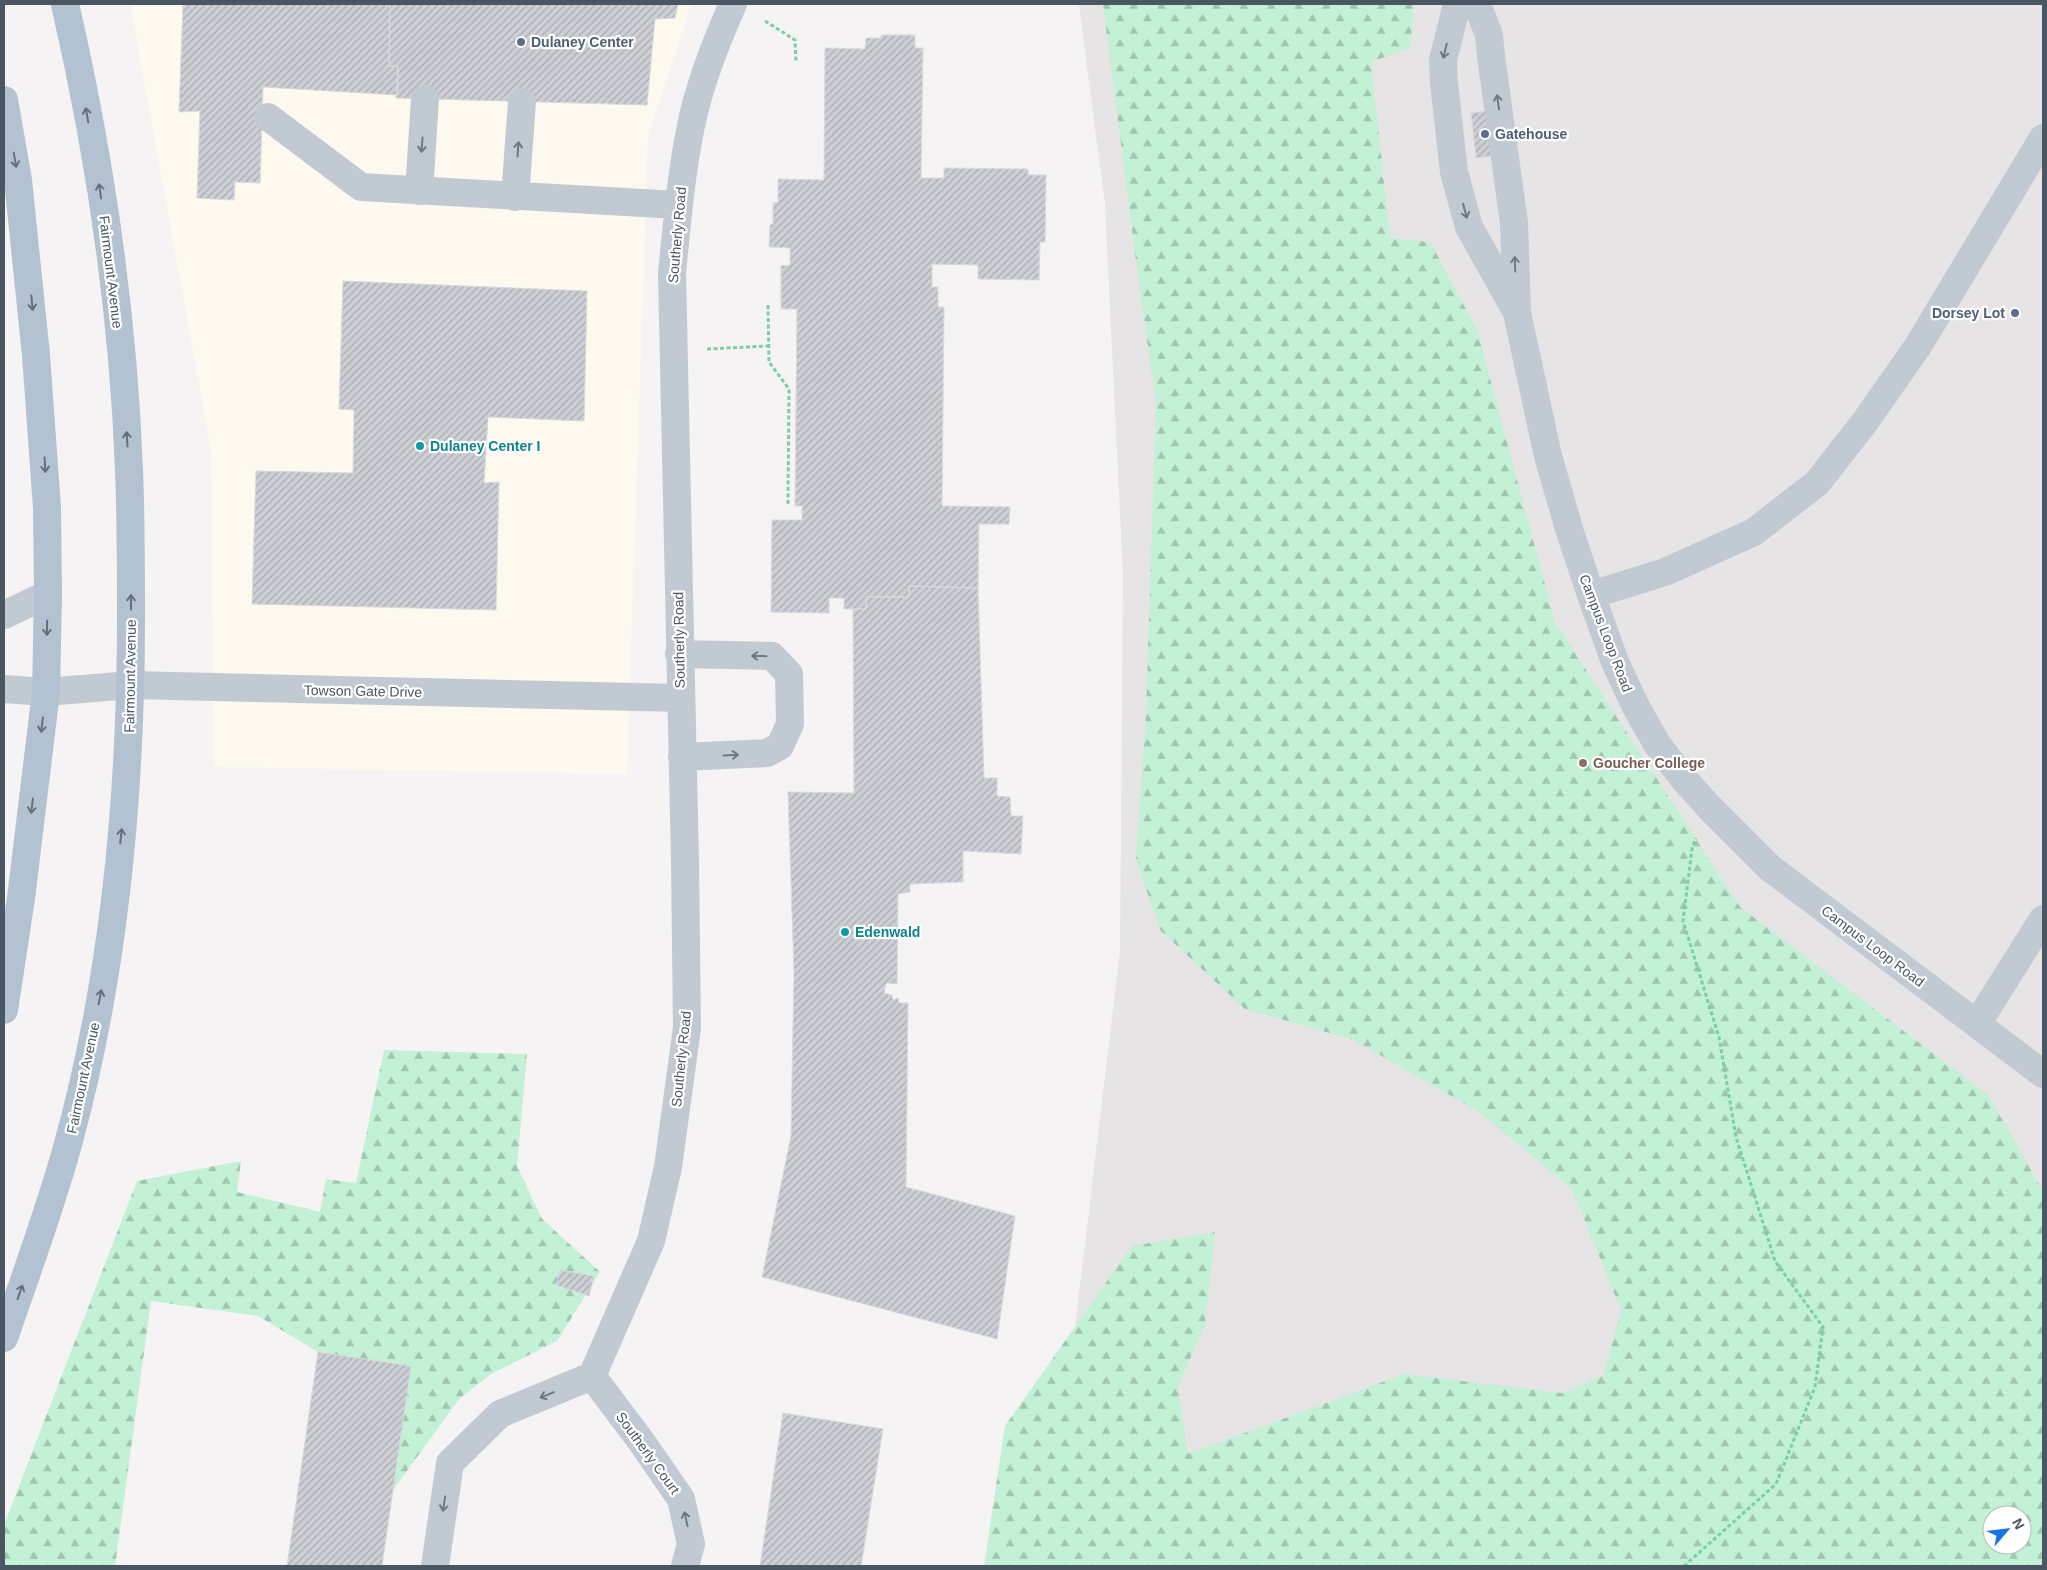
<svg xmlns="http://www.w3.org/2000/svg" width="2047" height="1570" viewBox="0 0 2047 1570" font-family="Arial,sans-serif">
<defs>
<pattern id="forest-firs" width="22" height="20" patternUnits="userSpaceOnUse" patternTransform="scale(1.25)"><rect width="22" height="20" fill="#c3f1d5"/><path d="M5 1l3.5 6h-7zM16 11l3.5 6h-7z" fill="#a0c6b0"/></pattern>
<pattern id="building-hatch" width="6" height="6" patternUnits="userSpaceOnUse" patternTransform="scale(1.25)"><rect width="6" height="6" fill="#cdcfd5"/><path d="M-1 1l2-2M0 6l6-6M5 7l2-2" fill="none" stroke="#a8abb0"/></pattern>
</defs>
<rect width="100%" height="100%" fill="#f5f3f3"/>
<!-- commercial -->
<path fill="#fdf9ef" d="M130,4H691L648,138L627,774L214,767L211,451Z"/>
<!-- education -->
<path fill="#e6e4e5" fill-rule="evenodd" d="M1079,4H2043V1566H1034L1073,1344L1120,951L1123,576L1105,205ZM1992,1515H2022V1545H1992Z"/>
<!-- forest -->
<path fill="url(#forest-firs)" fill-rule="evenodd" d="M1103,4H1414L1410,48L1371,62L1390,238L1430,242L1477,330L1555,622L1740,907L1988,1095L2043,1191V1566H984L1005,1426L1132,1246L1215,1232L1205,1324L1178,1387L1188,1454L1404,1374L1562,1393L1604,1375L1621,1310L1572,1189L1479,1112L1354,1040L1245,1009L1160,930L1136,859L1146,714L1156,403L1134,246ZM1992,1515H2022V1545H1992Z
M384,1050L527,1054L517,1166L542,1219L600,1272L557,1341L491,1374L460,1398L393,1490L411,1366L318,1352L258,1316L151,1301L115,1566H4V1525L137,1181L241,1161L237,1192L320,1212L326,1179L356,1183Z"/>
<!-- building -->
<path fill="url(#building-hatch)" stroke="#d7d9de" d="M183,4H390L389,66H398V95L263,87L260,183L235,182L234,200L197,198L200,111L179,112Z
M390,4H678L675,18L655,19L647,105L396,98L398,66H389Z
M881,35H915V48H923L921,178H944V168L1028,169V175H1046L1045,242H1040L1039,280L978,279V265L932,264V287H938V307H944L942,506L1010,507L1009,524H979L978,588L909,586V597H866V609H844V598H829V613L771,612L772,520H802V506H795L797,309H781V266L790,265V248L769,247L770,225L773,224V203L778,202V179L824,180L825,48L865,49L866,38H881Z
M1493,110L1499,155L1476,158L1471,113Z
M343,281L587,291L584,421L488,417L484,483L499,482L496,610L252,604L256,471L353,473L354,410L339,409Z
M909,586L978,588L984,778H997V796L1010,797L1011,816H1023L1021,854L963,851V882L910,884V892L898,894L897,984L886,983L884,993L892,995L893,1000L898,998L899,1003H908L906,1187L1015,1216L997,1339L762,1277L791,1136L794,971L788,792L854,793L853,609H866V597H909Z
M560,1270L594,1276L589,1296L556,1285Z
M318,1352L411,1366L382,1566H287Z
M783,1413L883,1429L861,1566H760Z"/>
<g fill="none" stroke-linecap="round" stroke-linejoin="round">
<!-- path -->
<path stroke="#7ad0a6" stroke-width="3" stroke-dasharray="4 2.5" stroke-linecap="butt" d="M765,21L795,40L796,62
M768,305L769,362L789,389L788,506
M707,349L768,346
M1684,1566L1776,1484L1815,1387L1823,1327L1775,1261L1736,1137L1719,1037L1683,921L1692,849L1696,838"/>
<!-- minor -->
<path stroke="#c1cad2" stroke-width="28" d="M1457,4L1443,60L1444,83L1454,172L1469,227L1515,309
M1477,4L1489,35L1491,56L1514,223L1517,313L1548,456L1570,532L1591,595L1615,662L1636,707L1657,744L1683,778L1709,807L1770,868L2043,1074
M268,117L361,187L678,205
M419,191L425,99
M515,197L522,102
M1591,595L1665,572L1754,532L1817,483L1864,423L1918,346L2043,138
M4,615L48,594
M679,654L772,656L789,674L790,724L780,746L767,753L682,757
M4,689L46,692L131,685L680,698
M1977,1024L2043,919
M592,1376L641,1441L681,1499L691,1544L685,1566
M435,1566L450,1463L500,1414L592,1376L651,1241L668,1167L687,1028L685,862L672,273C677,224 681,174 691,126C699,85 716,42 733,4"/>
<!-- major -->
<path stroke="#b3c2d1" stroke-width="28" d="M4,100L18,180L36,355L47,508L48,594L46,692L21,898L4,1010
M4,1338C26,1274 50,1210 68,1144C115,974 131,795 131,618C131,569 131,518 129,469C123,313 100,156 65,4"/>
</g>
<!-- one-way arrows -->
<defs><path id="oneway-shaft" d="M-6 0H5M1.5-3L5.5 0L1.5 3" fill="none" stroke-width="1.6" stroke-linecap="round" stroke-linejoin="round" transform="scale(1.25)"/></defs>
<g stroke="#6e7983">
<use href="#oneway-shaft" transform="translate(1445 51) rotate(104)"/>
<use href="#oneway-shaft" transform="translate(1498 102) rotate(-98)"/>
<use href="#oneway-shaft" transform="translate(422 145) rotate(94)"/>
<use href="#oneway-shaft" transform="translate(518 149) rotate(-86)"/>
<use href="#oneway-shaft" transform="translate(1465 211) rotate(75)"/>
<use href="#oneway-shaft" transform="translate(1515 264) rotate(-92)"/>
<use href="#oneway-shaft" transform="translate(759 656) rotate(-179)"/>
<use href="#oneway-shaft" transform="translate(731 755) rotate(-3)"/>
<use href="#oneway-shaft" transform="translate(547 1395) rotate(158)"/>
<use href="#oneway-shaft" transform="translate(444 1504) rotate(99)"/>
<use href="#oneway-shaft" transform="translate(686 1519) rotate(-102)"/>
</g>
<g stroke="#64717d">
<use href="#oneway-shaft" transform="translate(87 115) rotate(-100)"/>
<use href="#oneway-shaft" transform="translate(15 160) rotate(80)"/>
<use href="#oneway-shaft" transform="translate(100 191) rotate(-98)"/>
<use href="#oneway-shaft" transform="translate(32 303) rotate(85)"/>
<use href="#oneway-shaft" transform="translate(127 439) rotate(-94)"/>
<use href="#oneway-shaft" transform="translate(45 465) rotate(87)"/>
<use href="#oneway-shaft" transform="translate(131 602) rotate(-90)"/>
<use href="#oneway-shaft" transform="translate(47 628) rotate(91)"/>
<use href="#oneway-shaft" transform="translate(42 725) rotate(97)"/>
<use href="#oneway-shaft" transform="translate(32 806) rotate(97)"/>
<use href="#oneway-shaft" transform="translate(121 836) rotate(-84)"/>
<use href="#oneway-shaft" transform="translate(100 997) rotate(-79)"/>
<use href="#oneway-shaft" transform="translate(20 1292) rotate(-71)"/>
</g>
<!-- markers -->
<g fill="#5c6f8a" stroke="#fff" stroke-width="2">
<circle cx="521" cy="42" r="5"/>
<circle cx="1485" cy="134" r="5"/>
<circle cx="2015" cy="313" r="5"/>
</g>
<g fill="#0f9aa8" stroke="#fff" stroke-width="2">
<circle cx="420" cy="446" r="5"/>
<circle cx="845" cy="932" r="5"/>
</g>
<circle fill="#8d6e63" stroke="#fff" stroke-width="2" cx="1583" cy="763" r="5"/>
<g text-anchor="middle" stroke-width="4.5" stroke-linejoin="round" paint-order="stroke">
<!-- service labels -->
<g font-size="14" font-weight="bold" fill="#4e5e75" stroke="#fff" text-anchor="start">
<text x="531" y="47">Dulaney Center</text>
<text x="1495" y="139">Gatehouse</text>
<text x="2005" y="318" text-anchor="end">Dorsey Lot</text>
</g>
<!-- street labels -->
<g font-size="14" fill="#4a5661" stroke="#fff">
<text transform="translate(677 235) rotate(-85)" y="5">Southerly Road</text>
<text transform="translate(111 272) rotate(83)" y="5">Fairmount Avenue</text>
<text transform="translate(1606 633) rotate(69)" y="5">Campus Loop Road</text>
<text transform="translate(679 640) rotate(-91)" y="5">Southerly Road</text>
<text transform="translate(130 676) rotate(-89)" y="5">Fairmount Avenue</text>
<text transform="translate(363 691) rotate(1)" y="5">Towson Gate Drive</text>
<text transform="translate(1873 946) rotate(37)" y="5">Campus Loop Road</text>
<text transform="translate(681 1059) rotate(-84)" y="5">Southerly Road</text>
<text transform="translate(83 1078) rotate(-78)" y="5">Fairmount Avenue</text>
<text transform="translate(648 1453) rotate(54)" y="5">Southerly Court</text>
</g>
<!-- culture labels -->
<g font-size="14" font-weight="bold" fill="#0d838f" stroke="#fff" text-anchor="start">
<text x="430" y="451">Dulaney Center I</text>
<text x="855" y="937">Edenwald</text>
</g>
<!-- education labels -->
<g font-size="14" font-weight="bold" fill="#785e54" stroke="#fff" text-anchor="start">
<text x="1593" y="768">Goucher College</text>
</g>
</g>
<!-- border -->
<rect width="2047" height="1570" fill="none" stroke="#4a5661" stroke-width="10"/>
<!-- north arrow -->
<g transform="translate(2007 1530) rotate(62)"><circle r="24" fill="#ffffff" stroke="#b7bbc0"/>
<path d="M0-4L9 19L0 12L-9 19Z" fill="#1a73e8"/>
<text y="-8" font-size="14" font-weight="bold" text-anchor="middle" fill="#4a5661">N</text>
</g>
</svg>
